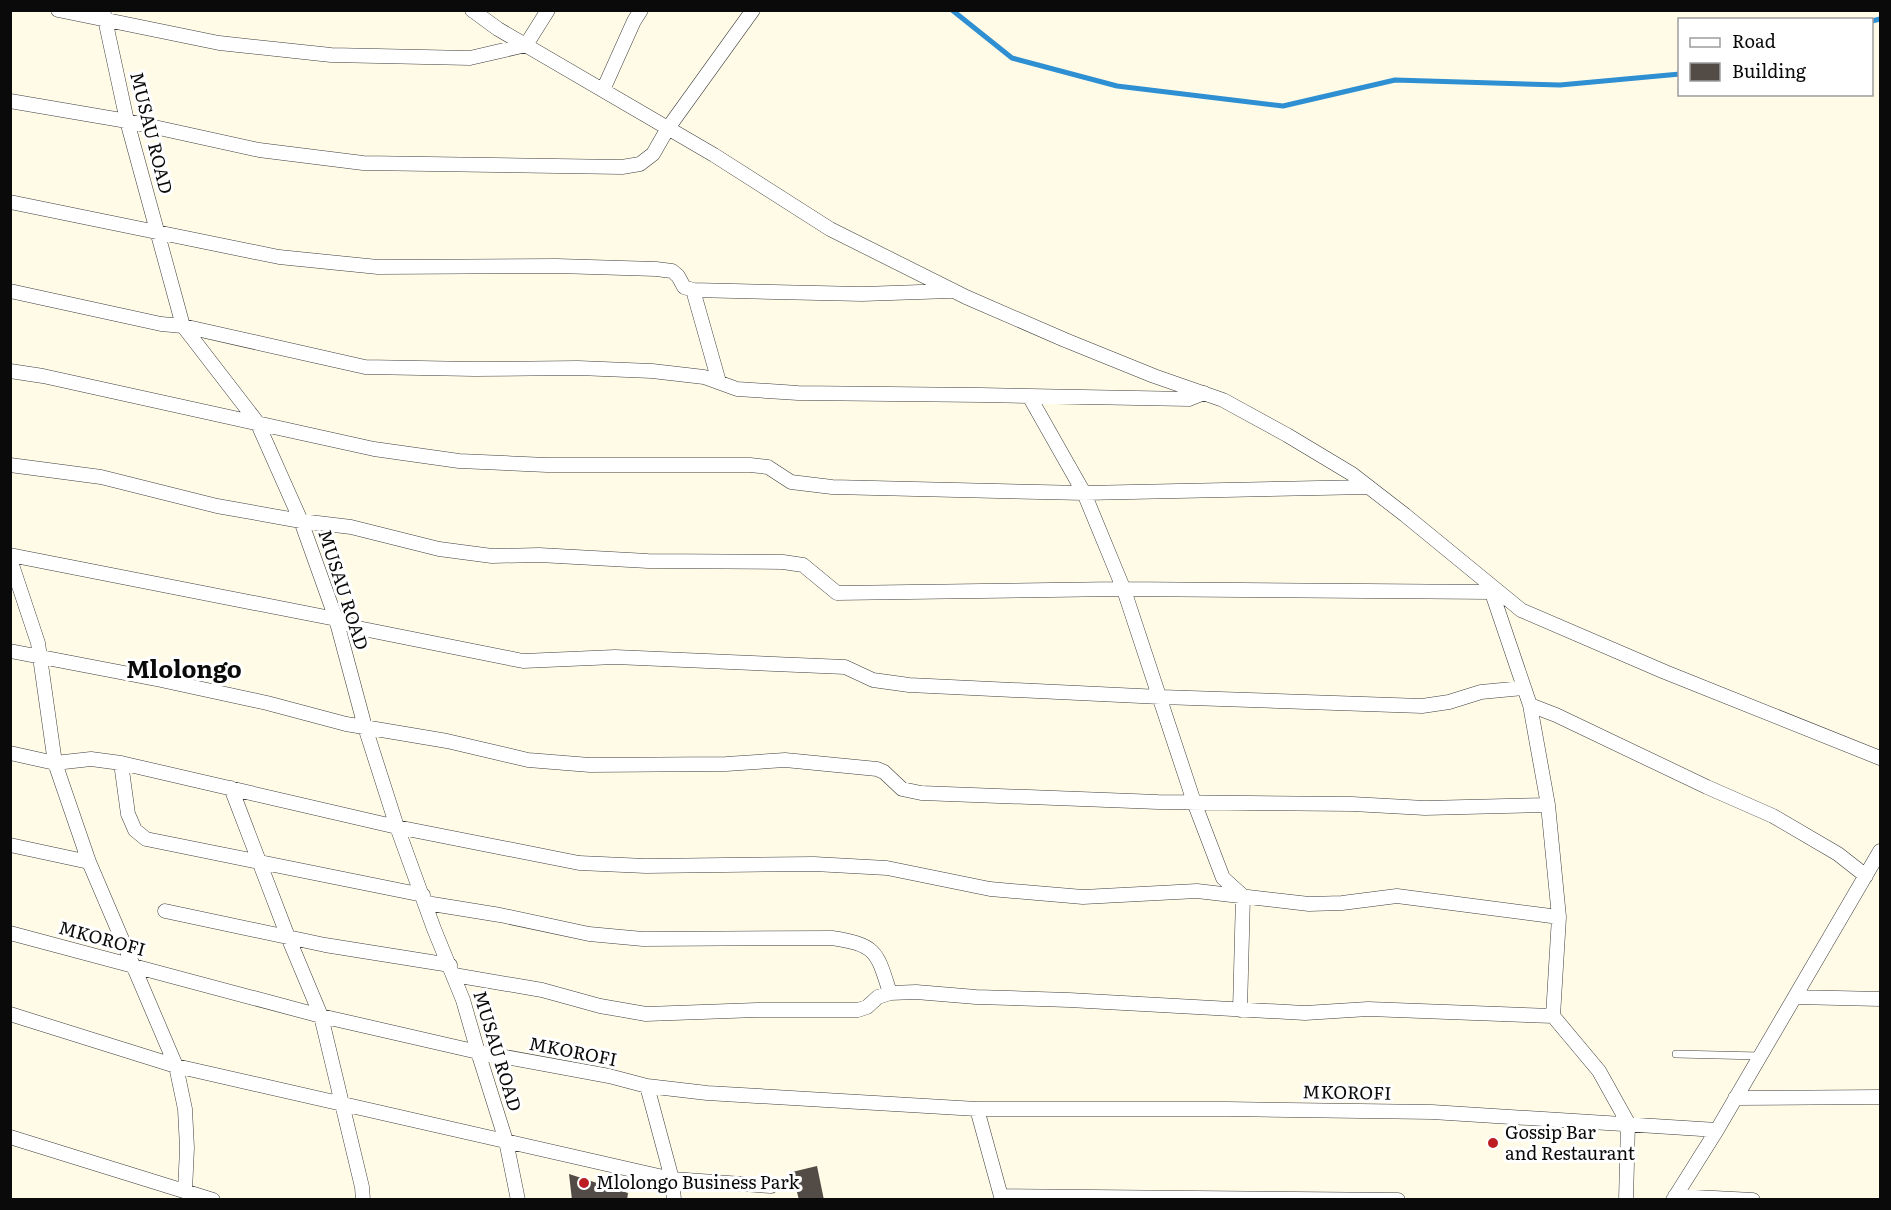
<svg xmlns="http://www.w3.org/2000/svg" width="1891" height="1210" viewBox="0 0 1891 1210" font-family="Literata,serif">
<rect width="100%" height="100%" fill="#fffbe7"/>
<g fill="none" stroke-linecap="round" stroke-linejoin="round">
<!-- stream -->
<path stroke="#2e8fd2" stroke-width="5" d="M952,10L1012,58L1117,86L1283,106L1395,80L1560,85L1680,74
M1872,21L1880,19"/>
</g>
<!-- building -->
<path fill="#534b46" d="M817,1166L824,1200H799L792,1172Z
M569,1174L628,1193L627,1200H572Z"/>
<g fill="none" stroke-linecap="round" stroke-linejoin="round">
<!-- service casing -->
<g stroke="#3d3d3d" stroke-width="8">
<path id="service" d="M1676,1054L1760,1056"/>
</g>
<!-- minor casing -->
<g stroke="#3d3d3d" stroke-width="15">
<path id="minor" d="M58,10L219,43L331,55L470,58L526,45L548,10
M103,10L127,121L183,326L257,422L301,521L336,619L365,727L397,827L434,929L463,1000L478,1052L506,1141L518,1200
M472,10L498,29L714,155L830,229L966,297L1065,340L1154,376L1223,400L1287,435L1352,474L1405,515L1521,610L1665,672L1880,758
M603,90L634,21L641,10
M10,101L127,121L259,150L363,163L622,167L640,164L653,154L668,128L753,10
M10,202L279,257L378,267L557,266L656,269L672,271L678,276L684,287L693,290L862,294L950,291
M693,290L719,382
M10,291L161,324L183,326L365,367L474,369L578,368L652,371L704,377L737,389L798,393L981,395L1189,399L1204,393
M10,371L43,376L374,449L459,461L547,465H750L768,467L791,482L832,487L1084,493L1368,487
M1029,396L1084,493L1124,590L1194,802L1223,878L1243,896L1240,1010
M10,465L101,477L217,506L301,521L351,527L439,549L492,556L539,555L648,561L783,562L803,565L837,593L1118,589L1492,592
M10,555L336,619L358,628L523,661L615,657L845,667L873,680L909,685L1161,697L1422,706L1449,702L1481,692L1523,688
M10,559L38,643L55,763L89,862L176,1066L185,1109L187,1148L185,1191
M1490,587L1530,705L1548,805L1559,917L1553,1016L1599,1071L1628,1123L1626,1200
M10,651L161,680L267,703L346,724L447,741L528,760L590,765L726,764L785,760L877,769L884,772L902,789L921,793L1158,802L1352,804L1425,808L1548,805
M1530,705L1556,715L1707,787L1773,816L1838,854L1866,876
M10,753L55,763L91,759L121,763L397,827L579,863L646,866L814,864L887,868L990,889L1083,897L1197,891L1309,904L1342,903L1397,896L1559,917
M121,763L128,814L135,830L146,839L423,895
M231,788L288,937L321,1016L362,1187L363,1200
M10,845L89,862
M426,903L500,915L589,934L643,939L832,938C877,945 877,952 890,993
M165,911L325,945L450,965
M10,933L321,1016L478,1052L609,1076L647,1086L707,1093L977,1109H1227L1432,1112L1717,1130
M454,975L542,990L600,1006L646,1014L757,1010H858L867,1007L878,997L890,993L916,992L976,997L1069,1000L1305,1013L1368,1009L1553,1016
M1795,997L1880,999
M10,1014L176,1066L672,1179L771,1186
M647,1086L672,1179L674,1200
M1735,1098L1880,1097
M977,1109L1002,1200
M10,1137L213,1200
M1001,1196L1398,1200
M1675,1196L1753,1200
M1673,1200L1717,1130L1880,851"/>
</g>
<!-- service -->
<use href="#service" stroke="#fff" stroke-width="7"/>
<!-- minor -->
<use href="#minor" stroke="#fff" stroke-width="14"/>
</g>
<!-- markers -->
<g fill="#bd1e24" stroke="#fff" stroke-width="2">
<circle cx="1493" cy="1143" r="6"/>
<circle cx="584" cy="1183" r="6"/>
</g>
<g text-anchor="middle" stroke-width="6" stroke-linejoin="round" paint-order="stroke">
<!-- street labels -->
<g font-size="18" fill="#0a0a0a" stroke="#fff">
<text transform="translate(151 133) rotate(76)" y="6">MUSAU ROAD</text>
<text transform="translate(343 590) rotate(72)" y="6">MUSAU ROAD</text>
<text transform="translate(102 939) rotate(15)" y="6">MKOROFI</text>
<text transform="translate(497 1051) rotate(73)" y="6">MUSAU ROAD</text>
<text transform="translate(573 1052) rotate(11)" y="6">MKOROFI</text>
<text transform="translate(1347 1093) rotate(1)" y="6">MKOROFI</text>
</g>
<!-- poi labels -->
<g font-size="18" fill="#0a0a0a" stroke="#fff" text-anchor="start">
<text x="1505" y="1139">Gossip Bar<tspan x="1505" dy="21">and Restaurant</tspan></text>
<text x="596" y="1189">Mlolongo Business Park</text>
</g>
<!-- district labels -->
<g font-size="24" font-weight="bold" fill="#0a0a0a" stroke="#fff">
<text x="184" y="678">Mlolongo</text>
</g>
</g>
<!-- border -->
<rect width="1891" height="1210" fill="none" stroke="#0a0a0a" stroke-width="24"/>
<!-- legend -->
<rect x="1678" y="18" width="195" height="78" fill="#ffffff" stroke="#9d9d9d" stroke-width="1.5"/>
<rect x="1690" y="38" width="30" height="9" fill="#ffffff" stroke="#9d9d9d" stroke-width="1.5"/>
<text x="1732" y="48" font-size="18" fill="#0a0a0a">Road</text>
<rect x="1690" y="63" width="30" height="18" fill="#534b46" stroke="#9d9d9d" stroke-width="1.5"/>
<text x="1732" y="78" font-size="18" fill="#0a0a0a">Building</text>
</svg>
